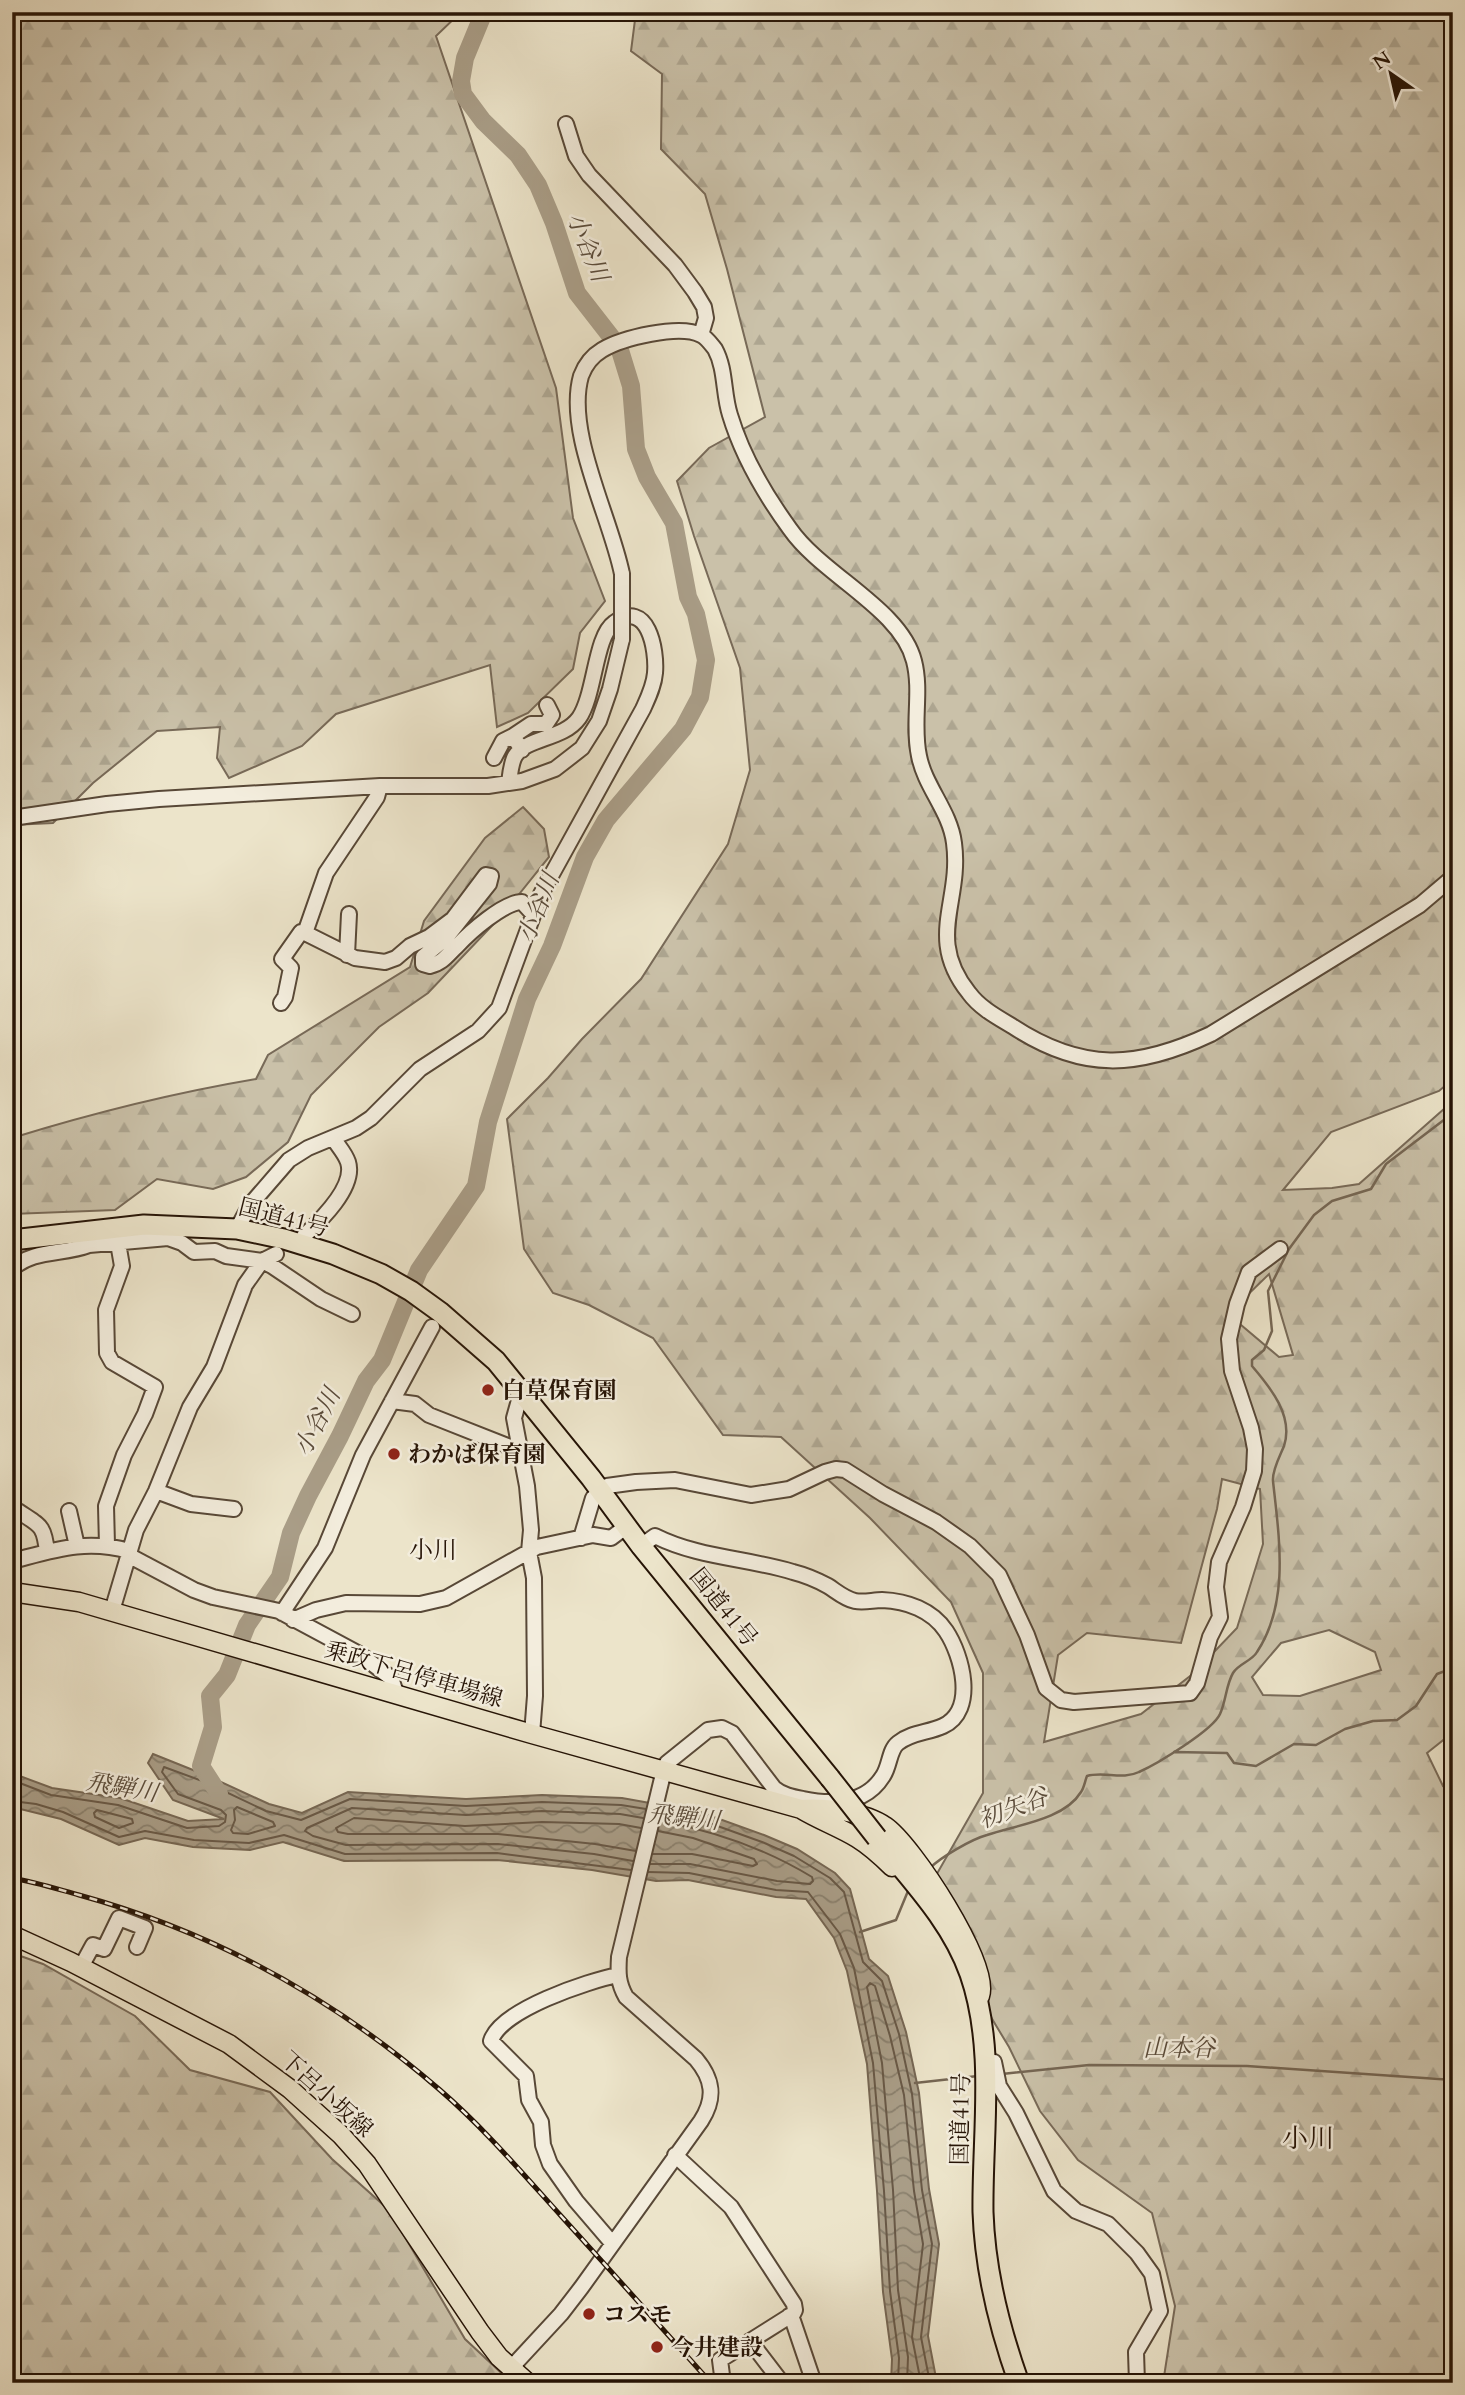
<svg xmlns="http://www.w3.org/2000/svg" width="1465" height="2395" viewBox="0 0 1465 2395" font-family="Cardo,'Noto Serif JP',serif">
<defs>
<pattern id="forest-firs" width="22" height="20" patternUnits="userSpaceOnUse" patternTransform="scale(1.75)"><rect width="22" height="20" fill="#cac1a9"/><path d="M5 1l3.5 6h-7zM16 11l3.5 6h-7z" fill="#ada590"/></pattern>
<pattern id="water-waves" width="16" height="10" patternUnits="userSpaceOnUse" patternTransform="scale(1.75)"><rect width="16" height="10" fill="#a99d87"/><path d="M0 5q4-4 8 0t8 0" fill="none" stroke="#897f6c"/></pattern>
</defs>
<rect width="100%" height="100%" fill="#ece4ca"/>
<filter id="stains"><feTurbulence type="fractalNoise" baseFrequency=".00286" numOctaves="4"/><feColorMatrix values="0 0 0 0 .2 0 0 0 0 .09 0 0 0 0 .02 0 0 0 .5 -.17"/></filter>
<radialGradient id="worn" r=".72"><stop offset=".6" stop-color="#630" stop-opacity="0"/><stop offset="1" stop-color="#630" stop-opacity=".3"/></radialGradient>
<!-- forest -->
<path fill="url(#forest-firs)" stroke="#786a58" stroke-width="2" fill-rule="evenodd" d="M12,12H461L436,36L556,388L573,518L605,601L580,633L573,669L528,713L497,727L490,665L336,714L302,746L229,778L217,758L220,727L157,731L93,783L53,823L12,825Z
M636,12H1453V1079L1439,1091L1331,1132L1283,1190L1332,1188L1359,1184L1453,1101V1726L1447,1737L1427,1753L1443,1786L1453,1784V2383H1163L1175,2306L1152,2213L1078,2160L1040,2111L1009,2047L983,2004L926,1893L983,1793V1673L951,1602L870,1518L781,1437L723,1435L653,1338L589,1305L553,1293L524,1249L507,1119L548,1078L582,1039L641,979L728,844L750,770L740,668L694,536L677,481L709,448L765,417L727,269L705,194L661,149L662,74L631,51ZM1269,1274L1293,1355L1279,1357L1228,1314ZM1222,1479L1260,1489L1263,1544L1237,1628L1194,1673L1141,1714L1044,1742L1058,1655L1087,1633L1181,1643L1217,1509ZM1329,1630L1375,1652L1381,1670L1300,1696L1263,1695L1252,1677L1281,1643Z
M523,807L544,829L549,857L504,913L428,993L379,1027L311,1095L288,1142L246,1177L213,1189L157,1179L115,1210L12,1214V1138C93,1113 173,1093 256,1079L268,1055L410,967L424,921L485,838Z
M12,1953L43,1964L135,2016L190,2070L270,2092L332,2159L389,2210L465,2339L512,2383H12Z"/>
<!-- water -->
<path fill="url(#water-waves)" stroke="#756653" stroke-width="2" d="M153,1754L208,1776L269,1804L302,1813L348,1792L466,1799L542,1795L622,1798L700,1812L764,1835L797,1849L835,1873L850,1889L869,1959L888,1976L906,2032L919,2093L929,2189L939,2244L928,2336L937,2383H891L892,2359L883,2292L877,2191L867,2064L847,1971L834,1938L806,1899L776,1897L688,1880L656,1881L592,1870L497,1860L344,1861L283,1842L250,1850L193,1847L145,1838L119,1845L61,1819L12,1807V1770L17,1775L52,1788L120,1798L188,1821L224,1819L173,1800L148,1763Z"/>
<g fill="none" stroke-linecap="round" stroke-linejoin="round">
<!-- shore -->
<path stroke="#685846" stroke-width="2" d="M12,1780L51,1795L118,1805L187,1828L219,1826L225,1822L226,1815L221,1810L178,1794L162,1772L164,1767L205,1782L266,1811L301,1820L350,1799L466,1806L542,1802L621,1805L646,1809
M12,1801L36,1804L63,1812L119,1837L145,1831L194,1840L249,1843L284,1835L345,1854L497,1853L631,1870
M237,1807L273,1822L275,1826L248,1834L233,1833L231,1830L235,1820L234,1810Z
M97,1810L132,1819L133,1823L119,1828L95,1817L94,1813Z
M663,1813L698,1819L762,1842L794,1856L830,1878L844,1892L863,1962L882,1981L899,2034L912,2094L922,2190L932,2244L921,2337L930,2383
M636,1851L595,1844L498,1834H348L338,1832L336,1828L354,1818L465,1826L542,1822L619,1824L641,1828
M653,1854H692L753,1866L757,1864L754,1859L693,1838L658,1831
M633,1861L594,1854L498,1844L346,1845L313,1836L305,1831L307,1828L352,1808L466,1815L542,1811L620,1814L643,1818
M650,1864H690L777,1881L810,1884L813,1881L812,1877C766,1849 714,1831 661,1821
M648,1872L689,1873L776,1890L808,1892L840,1934L854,1968L873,2063L884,2191L890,2291L899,2358L898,2383
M907,2383L908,2357L898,2290L893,2190L882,2063L867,1987L870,1983L875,1986L890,2036L904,2095L914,2191L923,2244L912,2337L921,2383"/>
<!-- stream -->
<path stroke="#756653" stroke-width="2.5" d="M1174,1752L1227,1753L1234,1763L1256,1766L1294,1744L1316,1745L1345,1729L1373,1721L1397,1720L1416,1706L1437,1674L1453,1668
M930,1868C941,1857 972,1839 987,1835C1016,1825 1064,1820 1081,1792C1084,1788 1085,1781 1087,1776C1103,1771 1123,1780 1139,1772C1157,1764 1213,1730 1220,1714C1226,1701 1226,1685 1233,1673C1238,1664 1252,1661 1257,1652C1290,1602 1279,1537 1273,1481C1272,1470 1280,1456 1284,1446C1294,1416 1270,1387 1252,1366V1360L1264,1350L1272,1331L1268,1291L1289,1249L1314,1215L1332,1201L1371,1189L1386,1164L1453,1113
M860,1932L896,1920L908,1891
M1002,2074L1089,2065L1247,2066L1453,2080
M915,2083L978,2076"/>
<!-- river -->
<path stroke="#a99d87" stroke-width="18" d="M219,1794L201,1766L213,1727L210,1696L227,1675L247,1625L280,1577L291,1533L308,1496L340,1436L366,1381L382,1360L419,1270L476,1186L488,1122L527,999L552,946L585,857L606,820L683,729L700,697L706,660L696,614L688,597L674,523L647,477L636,449L631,386L619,347L577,293L554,223L538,185L518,155L483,121L463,94L461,81L465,58L484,12"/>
<!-- minor casing -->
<g stroke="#584837" stroke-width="18">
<path id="minor" d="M566,124L576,156L589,175L675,265L695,292L704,307L706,318L701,335
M622,574C611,518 565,432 581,376C585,365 592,356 602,350C622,338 679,324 701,335C706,337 711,344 715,349C726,369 723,394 730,415C742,455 766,496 790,529C822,575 901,609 914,661C922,692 912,724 919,756C925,787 950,811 954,843C962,902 925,938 969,993C980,1008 997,1017 1012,1026C1082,1072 1137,1069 1211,1034L1420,905L1453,877
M522,750L513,736L531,724H546L552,715L547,705
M494,758L503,741L513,736
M380,786L377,797L326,873L305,933L355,958L385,962L396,958L410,946L429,937L453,919L486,875L491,876L489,884L446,938L423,957V964L430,966C443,963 448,954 457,946C470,932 504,902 522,902L533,914
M12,818L107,804L159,799L380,786H488L522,781L555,769L582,748L599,721L610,689L622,639
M347,955L349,914
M281,1003L285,997L291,968L282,959L301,932L305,933
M237,1229L250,1205L289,1160L308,1148L356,1128L371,1118L420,1069L478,1031L499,1008L541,894L643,709C648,698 654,686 655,673C657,650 648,598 614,623C595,636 595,695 579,718C563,740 527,737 515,756C511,763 510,775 509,783
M304,1236C320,1221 356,1187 348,1162C345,1153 338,1146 333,1138
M12,1269C33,1249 63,1255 89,1245L168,1238L182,1243L194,1252L215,1251L226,1256L262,1261L272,1266L321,1299L352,1314
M524,1395L519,1400L514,1418L527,1486L531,1530L529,1552L534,1578L535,1696L532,1734
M392,1401L415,1404L429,1415L520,1451
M607,1486L636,1482L675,1480L751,1495L789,1489L825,1472L836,1469L845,1470L883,1494L936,1522L970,1546L999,1575L1027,1635L1046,1688L1061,1700L1074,1702L1190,1693L1197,1683L1210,1637L1220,1617L1216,1587L1219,1562L1243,1507L1254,1471L1255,1449L1251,1428L1232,1371L1229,1339L1237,1304L1249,1272L1280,1249
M156,1491L191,1504L234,1509
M18,1511C40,1526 44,1524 47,1552
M69,1511L77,1546
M581,1538L593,1498
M107,1545L106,1506L124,1455L145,1414L155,1387L112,1362L107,1353L106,1310L122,1266L118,1243
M128,1555L194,1590L213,1597L279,1611L361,1655L391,1678L396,1693
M12,1561C55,1550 85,1539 129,1551
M112,1611L136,1530L156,1491L190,1407L214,1367L245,1285L262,1261L276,1254
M282,1613L325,1548L363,1455L432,1327
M293,1620L316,1610L346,1603L420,1604L446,1598L537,1547L593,1535L611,1538L627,1526
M81,1967L93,1945L104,1949L119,1918L145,1928L137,1947
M985,2062H994L999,2086L1016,2113L1054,2191L1076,2211L1108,2224L1137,2253L1152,2274L1160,2311L1136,2352L1137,2383
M675,2155L731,2207L794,2304L795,2310L793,2314L720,2360L723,2383
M612,2243L576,2201L550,2164L543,2145L541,2122L529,2100L526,2076L491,2041C500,2010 588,1981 618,1975
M789,2316L793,2321L814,2383
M750,2341L782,2383
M511,2368L561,2314L581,2288L701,2121C716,2098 713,2079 696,2059L626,1997C618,1983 618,1973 619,1957L664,1770L667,1763L708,1730L722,1728L732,1733L774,1788C782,1795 792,1797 803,1799C832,1805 865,1805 883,1776C890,1766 889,1750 898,1743C912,1732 928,1733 943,1726C977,1710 962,1655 946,1631C932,1610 907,1601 882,1600C873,1600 864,1603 855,1601C845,1599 836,1591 828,1586C817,1580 805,1575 793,1572C747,1558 699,1558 655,1536L641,1546"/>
</g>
<!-- major casing -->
<g stroke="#261406" stroke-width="21">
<path id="major" d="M12,1592L79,1602L532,1734L801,1809C819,1820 839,1827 857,1838C870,1846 881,1856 892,1867
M801,1809C825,1807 865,1812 885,1826C912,1844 991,1965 980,1996
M12,1935L71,1962L229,2044L290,2089L341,2135L367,2164L480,2332L499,2357L528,2383"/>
</g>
<!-- highway casing -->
<g stroke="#261406" stroke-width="23">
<path id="highway" d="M12,1240L144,1225L237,1229L284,1239L333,1254L381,1274L411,1291L440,1312L496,1361L591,1478L641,1546L830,1778
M877,1838C911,1880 952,1922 970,1974C996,2049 982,2133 983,2212C985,2272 999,2327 1019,2383"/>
</g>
<!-- minor -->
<use href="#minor" stroke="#f3eddd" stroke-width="14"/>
<!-- major -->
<use href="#major" stroke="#ece4ca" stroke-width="18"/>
<!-- highway -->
<use href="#highway" stroke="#ece4ca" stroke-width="19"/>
<!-- rail casing -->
<g stroke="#261406" stroke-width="5">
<path id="rail" d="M12,1878C35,1882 57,1889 79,1895C214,1932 335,1999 440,2090C484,2128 523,2174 562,2217C612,2272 661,2327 711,2383"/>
</g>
<!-- rail -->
<use href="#rail" stroke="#f3eddd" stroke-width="2.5" stroke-dasharray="8" stroke-linecap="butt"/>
<!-- minor-bridge casing -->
<g stroke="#584837" stroke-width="18" stroke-linecap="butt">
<path id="minor-bridge" d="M622,574V639"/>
</g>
<!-- highway-bridge casing -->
<g stroke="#261406" stroke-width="23" stroke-linecap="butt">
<path id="highway-bridge" d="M830,1778L877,1838"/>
</g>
<!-- minor-bridge -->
<use href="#minor-bridge" stroke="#f3eddd" stroke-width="14"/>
<!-- highway-bridge -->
<use href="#highway-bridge" stroke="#ece4ca" stroke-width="19"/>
</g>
<!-- markers -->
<g fill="#8f2418" stroke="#f3eddd" stroke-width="2.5">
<circle cx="488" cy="1390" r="7"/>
<circle cx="394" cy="1454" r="7"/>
<circle cx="589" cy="2314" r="7"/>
<circle cx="657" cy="2347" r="7"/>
</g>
<g text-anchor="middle" stroke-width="5" stroke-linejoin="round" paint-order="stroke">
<!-- street labels -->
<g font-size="23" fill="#261406" stroke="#f3eddd">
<text transform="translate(284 1217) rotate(14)" y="8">国道41号</text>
<text transform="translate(724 1607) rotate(51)" y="8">国道41号</text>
<text transform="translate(414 1674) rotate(16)" y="8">乗政下呂停車場線</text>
<text transform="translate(327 2094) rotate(42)" y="8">下呂小坂線</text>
<text transform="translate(960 2119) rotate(-89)" y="8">国道41号</text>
</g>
<!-- poi labels -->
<g font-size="23" font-weight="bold" fill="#261406" stroke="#f3eddd" text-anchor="start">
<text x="502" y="1398">白草保育園</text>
<text x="408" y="1462">わかば保育園</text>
<text x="603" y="2322">コスモ</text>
<text x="671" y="2355">今井建設</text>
</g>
<!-- water labels -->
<g font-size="24" font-style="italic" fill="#5a4b3a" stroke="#f3eddd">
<text transform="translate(588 247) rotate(68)" y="8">小谷川</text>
<text transform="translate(538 908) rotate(-68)" y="8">小谷川</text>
<text transform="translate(317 1422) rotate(-63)" y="8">小谷川</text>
<text transform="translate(122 1787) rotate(10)" y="8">飛騨川</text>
<text transform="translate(1013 1808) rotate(-21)" y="8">初矢谷</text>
<text transform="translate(684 1817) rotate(6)" y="8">飛騨川</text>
<text x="1179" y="2056">山本谷</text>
</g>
<!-- neighbourhood labels -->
<g font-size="24" fill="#261406" stroke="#f3eddd">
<text x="433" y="1558">小川</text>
</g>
<!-- quarter labels -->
<g font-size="26" fill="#261406" stroke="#f3eddd">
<text x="1308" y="2147">小川</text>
</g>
</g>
<!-- margin -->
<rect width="1465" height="2395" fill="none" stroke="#ece4ca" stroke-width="42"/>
<rect x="14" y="14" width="1437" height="2367" fill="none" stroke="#261406" stroke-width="3.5"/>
<rect x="21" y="21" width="1423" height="2353" fill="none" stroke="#261406" stroke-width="2"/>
<!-- north arrow -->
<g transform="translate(1391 74) rotate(326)" stroke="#f3eddd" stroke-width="5" paint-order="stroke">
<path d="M0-5L12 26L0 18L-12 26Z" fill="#261406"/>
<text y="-10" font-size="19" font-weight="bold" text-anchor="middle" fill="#261406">N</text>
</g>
<rect width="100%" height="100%" filter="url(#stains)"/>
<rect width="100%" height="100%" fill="url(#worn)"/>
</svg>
